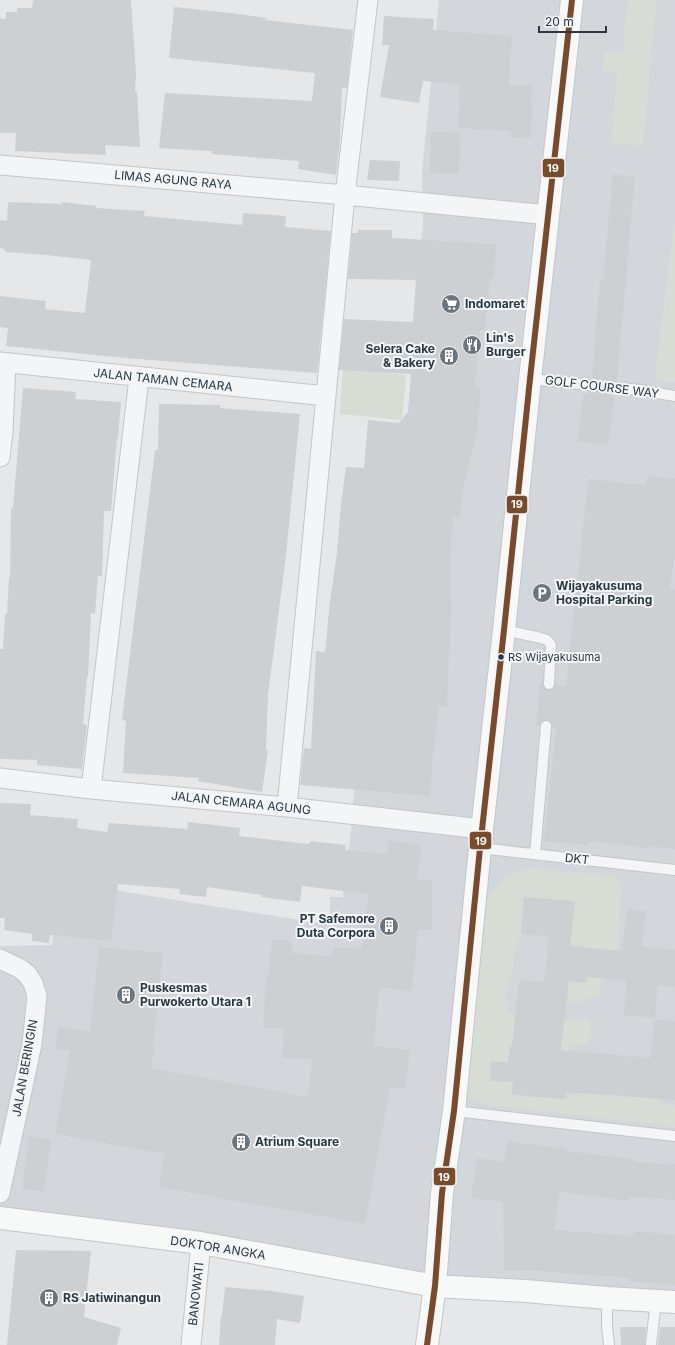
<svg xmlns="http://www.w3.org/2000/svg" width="675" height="1345" viewBox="0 0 675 1345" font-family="Inter,sans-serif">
<rect width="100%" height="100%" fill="#e5e7e9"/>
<!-- built -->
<path fill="#d3d7dc" d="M439,0H675V224L655,380L675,382V1299L435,1286L0,1218V946L52,945L58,881L330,925V897H344L343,892L351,832L354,792L386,554L403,466L411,380L416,279L423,226L422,171Z"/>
<!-- green -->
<path fill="#d7ddd5" d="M628,0H656L643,146L611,143L617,73L603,72L604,52L622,54Z
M675,226V382L655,380Z
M343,369L406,375L402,420L340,414Z
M533,868L616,876L621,884L618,946L612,960L604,964L600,994L577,1003L567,1002L569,981L586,983L590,948L570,946L575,902L524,897L521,934L514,951V965L506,990L508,1012L515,1014L565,1019H589L591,1030V1037L586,1044H569V1051L510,1046L508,1063L491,1062L490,1080L513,1082L512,1095L565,1099L573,1092L637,1097L639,1057L665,1059L659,1104L675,1106V1127L487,1105L467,1096L466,1087L483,908C495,884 506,872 533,868Z"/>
<!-- building -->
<path fill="#cdd0d2" d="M33,0H131L136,73L135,91H137L140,147L105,145L106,155L15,151L16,133H0V18L6,19V12H17V8H32Z
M174,7L231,13L266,18L265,20L353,30L347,88H342L340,140L336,175L298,169L299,161L212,154V151L159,148L165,93L312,101L315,73L169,58Z
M384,16L434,19L433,30L512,36L509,85L532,86L531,138L511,137V131L458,128L460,84L423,81L419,103L380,97L389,45H382Z
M431,131L460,133L459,174L430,173Z
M370,160L400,161L399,181L367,180Z
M613,174L635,177L617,381L592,379L600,279H603Z
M8,202L62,204V202L96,206V208L145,211L144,216L242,225L243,213L286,216L285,227L331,231L317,373L125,358L6,346L8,328L0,327V296L46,301L45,309L85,313L91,260L46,255L5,252V249L0,248V220L7,221Z
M358,230H392V238L496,244L494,279L490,278L485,330H480L475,387L481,388L477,432L462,494L460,518L453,517L450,559L451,609L447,707L439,706L433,754L430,796L300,785L304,748L311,749L316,651L325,652L330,601L337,553L341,504L346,467L364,468L368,420L399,423L408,412L411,374L339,370L344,319L413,322L416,280L348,279L352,233H358Z
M23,388L76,392L75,399L121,402L118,439L117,438L111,511H104L102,576H98L95,614L91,613L88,677H87L83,724L87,725L82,769L37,765V760L0,759V649H3L5,614H7L9,577H10L11,508H13Z
M590,392L615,394L608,445L577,441L583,394L590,395Z
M159,404L220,405V408L300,414L286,555L268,695L266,750L268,751L262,792L198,781L199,778L123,773L126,721L122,720L155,450H158Z
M647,476L675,479V549L670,589H675V849L649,846V848L589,841L588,845L544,841L556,727H552V723L547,720H543L540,725H536L540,683H543V687L548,690H552L555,685L566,686L588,479L646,485Z
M0,803L31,804L30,815L78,819L77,828L107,832L109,823L187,829L188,822L240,828L239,836L309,844L310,841L346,845L345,850L387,854L389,840L422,845L417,879L432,880V929L418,930L412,991L379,988L374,1046L410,1050L405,1089L390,1088L365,1224L159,1187L164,1154L55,1134L70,1051L55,1049L58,1027L90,1031L99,947L163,953L153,1047H155L151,1068L308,1097L312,1059L282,1058L284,1029L263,1028L266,978H268L272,939L292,941L291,953L333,956L334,947L361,949L369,894L302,886L300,902L261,897L262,895L207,887L206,897L179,894L180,889L118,884L111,941L50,935L49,943L32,941V934L4,930L5,918H0Z
M524,897L575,901L570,946L622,951L627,909L646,911L642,946L675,950V987L658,985L655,1018L624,1015L626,981L587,977L586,983L569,981L561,1050L650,1058L655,1019L675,1021V1100L566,1092L565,1099L512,1095L513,1082L490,1081L491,1061L508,1063L510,1046H512L519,980L544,982L549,937L521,934Z
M29,1136L51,1139L44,1192L22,1189Z
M507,1141L566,1149V1151L634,1159V1162L675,1164V1200L630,1197L629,1201L560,1192L554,1230L633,1236L634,1231L675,1235V1285L630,1281V1278L538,1271H504L503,1202L471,1198L477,1158L504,1162Z
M16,1250L91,1251L84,1317L121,1328L117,1345H7Z
M225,1287L271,1291L304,1296L300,1323L277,1319L275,1345H219L221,1315H222Z
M620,1327H646L645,1345H621Z
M660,1327H675V1345H658Z"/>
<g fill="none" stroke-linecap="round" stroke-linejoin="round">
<!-- lane casing -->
<g stroke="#c3c5c7" stroke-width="12">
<path id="lane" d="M530,379L639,390L675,396
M504,630L541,638L547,640L551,645L549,684
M480,848L675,870
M535,854L546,726
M454,1111L675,1136
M607,1298V1326L609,1345
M651,1345L656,1300"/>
</g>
<!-- street casing -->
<g stroke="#c3c5c7" stroke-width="21">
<path id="street" d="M0,165L345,195L549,215
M0,362L326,396
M0,457L3,432L6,363
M0,778L91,789L287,807L482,829
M91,789L139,378
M287,807L345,195L368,0
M0,959L19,968L27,974L33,983L37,996L32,1044L0,1193
M191,1345L201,1243"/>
</g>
<!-- secondary casing -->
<g stroke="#c3c5c7" stroke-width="24">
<path id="secondary" d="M0,1218L201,1243L435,1286L525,1291L607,1298L675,1302
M427,1345L435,1286L442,1193L454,1111L480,848L504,630L530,379L572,0"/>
</g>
<!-- lane -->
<use href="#lane" stroke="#f4f5f6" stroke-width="10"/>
<!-- street -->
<use href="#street" stroke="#f4f5f6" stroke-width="19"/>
<!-- secondary -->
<use href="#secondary" stroke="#f7f8f8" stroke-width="22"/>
<!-- bus-1 casing -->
<g stroke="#f3f6f8" stroke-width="9">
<path id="bus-1" d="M427,1345L435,1286L442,1193L454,1111L480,848L504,630L530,379L572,0"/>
</g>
<!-- bus-1 -->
<use href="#bus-1" stroke="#7a4b2a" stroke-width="6"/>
</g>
<!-- icons -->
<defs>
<g id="supermarket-disc" transform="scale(1)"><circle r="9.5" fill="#6b757e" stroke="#f3f6f8"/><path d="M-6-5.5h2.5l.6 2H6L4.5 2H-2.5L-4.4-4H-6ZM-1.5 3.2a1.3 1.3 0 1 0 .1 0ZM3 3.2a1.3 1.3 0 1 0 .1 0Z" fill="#fff"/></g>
<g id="restaurant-disc" transform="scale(1)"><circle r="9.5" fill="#6b757e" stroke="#f3f6f8"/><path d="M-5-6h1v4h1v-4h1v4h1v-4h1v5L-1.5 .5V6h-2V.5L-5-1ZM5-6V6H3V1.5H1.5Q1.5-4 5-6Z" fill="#fff"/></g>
<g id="building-disc" transform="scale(1)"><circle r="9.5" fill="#6b757e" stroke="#f3f6f8"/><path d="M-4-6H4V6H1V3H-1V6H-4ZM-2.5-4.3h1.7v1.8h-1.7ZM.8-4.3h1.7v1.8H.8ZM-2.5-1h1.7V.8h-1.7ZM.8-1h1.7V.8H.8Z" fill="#fff"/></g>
<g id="parking-disc" transform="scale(1)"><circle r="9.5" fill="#6b757e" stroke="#f3f6f8"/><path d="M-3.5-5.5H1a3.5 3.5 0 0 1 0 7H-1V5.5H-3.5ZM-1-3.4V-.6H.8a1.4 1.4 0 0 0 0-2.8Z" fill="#fff"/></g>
</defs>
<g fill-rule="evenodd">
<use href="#supermarket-disc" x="451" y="304"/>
<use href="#restaurant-disc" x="472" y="345"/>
<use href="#building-disc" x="449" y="356"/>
<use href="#parking-disc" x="542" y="593"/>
<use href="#building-disc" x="389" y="926"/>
<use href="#building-disc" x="126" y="995"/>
<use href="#building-disc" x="241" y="1142"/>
<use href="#building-disc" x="49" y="1298"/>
</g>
<!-- markers -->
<circle fill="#2a3844" stroke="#f3f6f8" stroke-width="1.5" cx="501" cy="657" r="3.5"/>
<g text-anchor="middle" stroke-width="4" stroke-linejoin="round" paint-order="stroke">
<!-- bus labels -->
<g font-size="11" fill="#2a3844" stroke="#f3f6f8" text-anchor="start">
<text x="508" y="661">RS Wijayakusuma</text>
</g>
<!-- street labels -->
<g font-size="12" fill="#2a3844" stroke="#f3f6f8">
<text transform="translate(173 180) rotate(5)" y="4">LIMAS AGUNG RAYA</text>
<text transform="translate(163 380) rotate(6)" y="4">JALAN TAMAN CEMARA</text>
<text transform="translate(602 387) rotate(7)" y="4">GOLF COURSE WAY</text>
<text transform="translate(241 803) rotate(6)" y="4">JALAN CEMARA AGUNG</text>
<text transform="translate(577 859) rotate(6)" y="4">DKT</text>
<text transform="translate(25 1068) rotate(-80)" y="4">JALAN BERINGIN</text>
<text transform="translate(218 1248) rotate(9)" y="4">DOKTOR ANGKA</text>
<text transform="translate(196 1294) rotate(-84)" y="4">BANOWATI</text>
</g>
<!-- poi labels -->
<g font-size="12" font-weight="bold" fill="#2a3844" stroke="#f3f6f8" text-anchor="start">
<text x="465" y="308">Indomaret</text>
<text x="486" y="342">Lin's<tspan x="486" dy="14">Burger</tspan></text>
<text x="435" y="353" text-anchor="end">Selera Cake<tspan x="435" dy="14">&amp; Bakery</tspan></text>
<text x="556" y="590">Wijayakusuma<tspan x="556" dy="14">Hospital Parking</tspan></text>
<text x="375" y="923" text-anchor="end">PT Safemore<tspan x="375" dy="14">Duta Corpora</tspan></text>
<text x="140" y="992">Puskesmas<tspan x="140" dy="14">Purwokerto Utara 1</tspan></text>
<text x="255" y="1146">Atrium Square</text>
<text x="63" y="1302">RS Jatiwinangun</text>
</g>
</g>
<g stroke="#f3f6f8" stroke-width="1.5">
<rect x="542" y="158" width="23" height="20" rx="4" fill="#7a4b2a"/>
<rect x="506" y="495" width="22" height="19" rx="4" fill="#7a4b2a"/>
<rect x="469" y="831" width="23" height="19" rx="4" fill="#7a4b2a"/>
<rect x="433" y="1167" width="23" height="19" rx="4" fill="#7a4b2a"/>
</g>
<g font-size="11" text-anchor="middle" font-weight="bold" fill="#fff">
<text x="553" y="172">19</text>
<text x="517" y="508">19</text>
<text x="481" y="845">19</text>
<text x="444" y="1181">19</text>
</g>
<!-- scale -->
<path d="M539 26v6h67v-6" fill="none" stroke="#2a3844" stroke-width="2"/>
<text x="545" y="26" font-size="12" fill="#2a3844" stroke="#f3f6f8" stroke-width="3" paint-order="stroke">20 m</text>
</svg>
